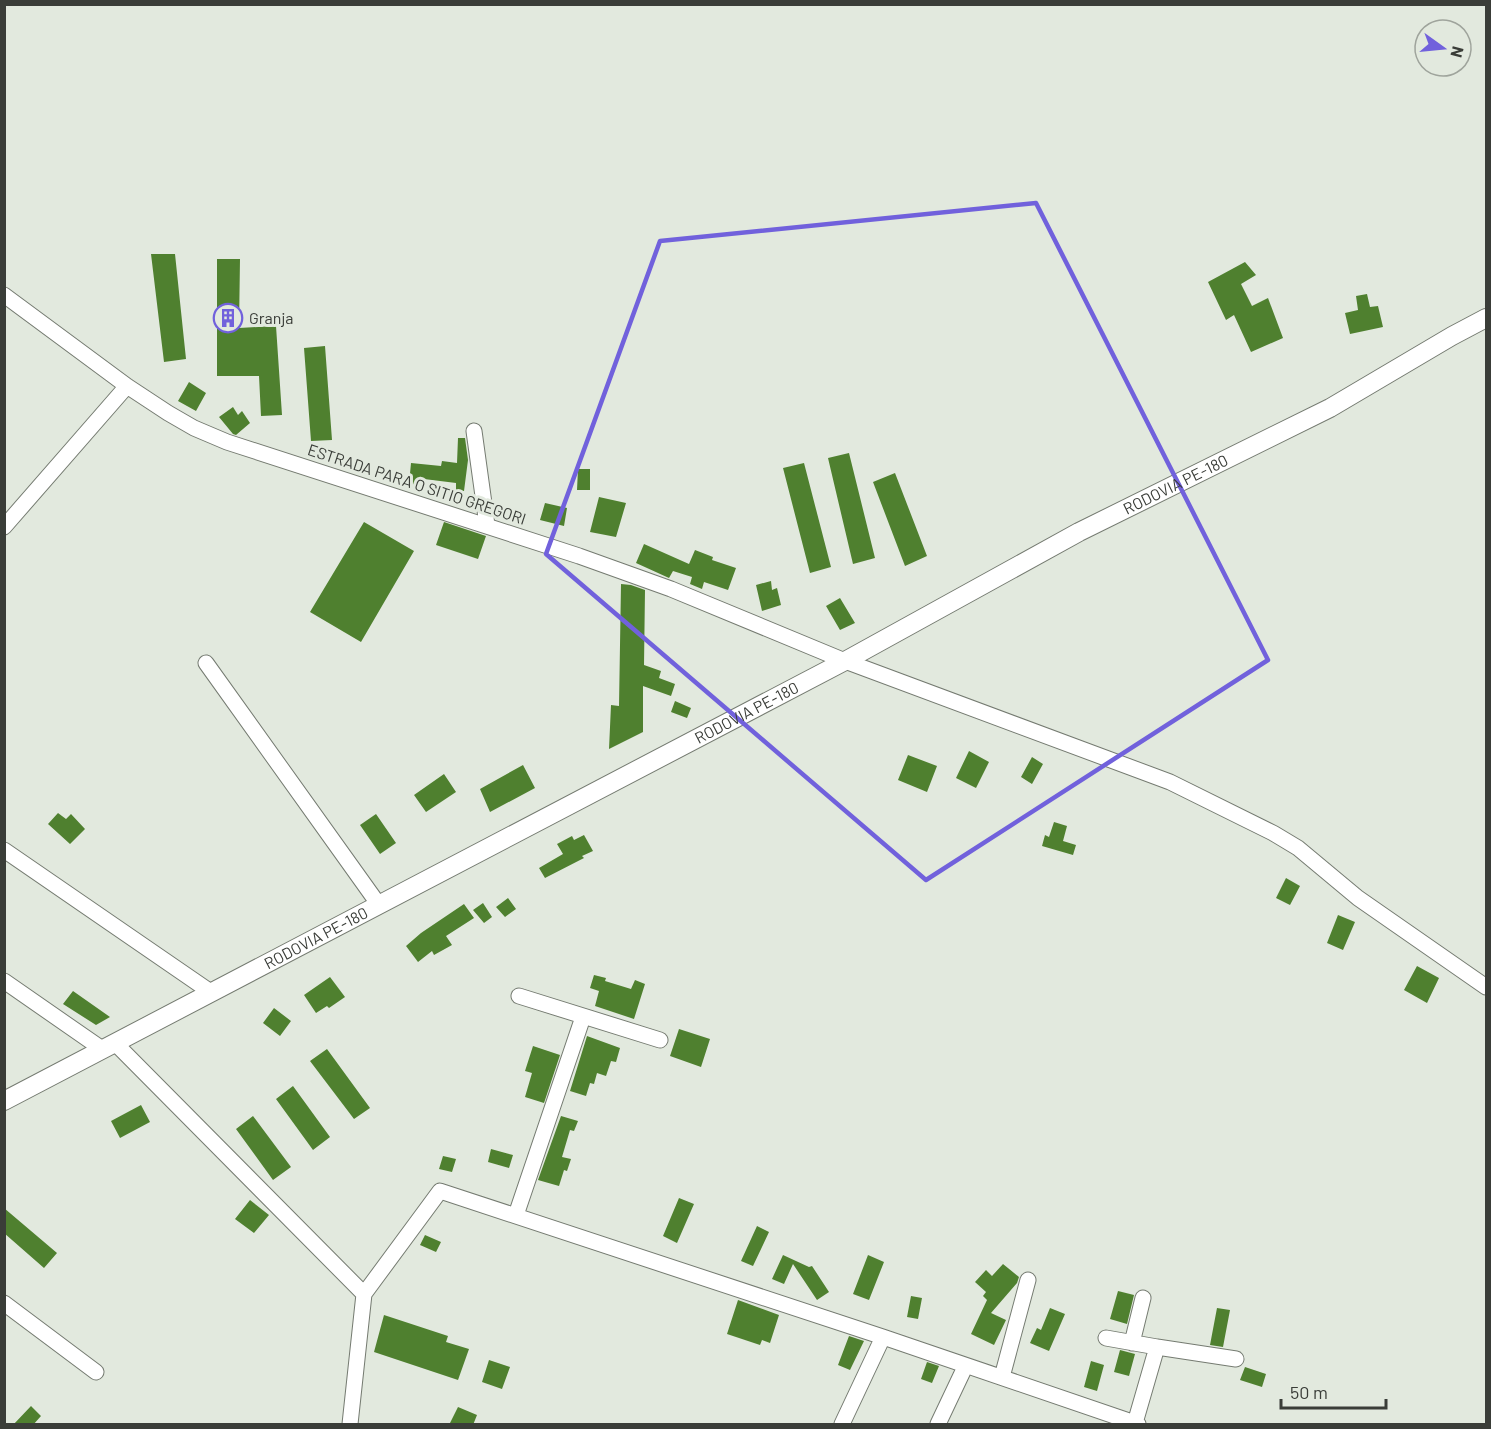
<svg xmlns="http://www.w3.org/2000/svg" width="1491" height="1429" viewBox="0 0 1491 1429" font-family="Barlow,sans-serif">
<rect width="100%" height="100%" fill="#e2e9de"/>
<!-- building -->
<path fill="#4f802f" d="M151,254H175L186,359L164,362Z
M217,259H240L239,328L276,326L282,415L261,416L259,376H217Z
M1245,262L1256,275L1241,284L1252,306L1268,298L1283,338L1251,352L1234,315L1226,320L1208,282Z
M1367,294L1370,307L1378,306L1383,327L1350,334L1345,313L1358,310L1356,296Z
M325,346L332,440L311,441L304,348Z
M189,382L206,393L196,411L178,401Z
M233,407L238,415L242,411L250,423L236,435L233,434L219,417Z
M458,438H465L468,460L464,491H456V483L424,479V486L409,484L411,463L441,466L442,461L457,463Z
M849,453L875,558L853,564L828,458Z
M804,463L831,567L810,573L783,468Z
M578,469H590V490H577Z
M895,473L927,556L905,566L873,482Z
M599,497L626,503L616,537L590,532Z
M545,503L567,508L564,526L540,520Z
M364,522L414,551L361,642L310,612Z
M444,522L486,536L478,559L436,545Z
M644,544L689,564L695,550L713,557L712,560L736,568L728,590L704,582L702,589L690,584L692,577L673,571L669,578L636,563Z
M771,581L772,590L777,588L781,605L762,611L756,585Z
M621,584L631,585L645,590L644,665L661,671L659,678L675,684L671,696L643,686V732L609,749L611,705L619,706Z
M840,598L855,623L840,630L826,606Z
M675,701L691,708L687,718L671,712Z
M969,751L989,762L976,788L956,778Z
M908,755L937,766L927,792L898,780Z
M1032,757L1043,764L1032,784L1021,777Z
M523,765L535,788L490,812L480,789Z
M444,774L456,792L426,812L414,795Z
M58,813L66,819L71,814L85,829L70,844L48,824Z
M376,814L396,843L380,854L360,825Z
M1054,822L1067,826L1063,841L1076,845L1073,855L1042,846L1045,835L1049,837Z
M584,835L593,851L582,856L584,858L545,878L539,868L563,854L557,844L572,836L574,840Z
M1286,878L1300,886L1290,905L1276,898Z
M508,898L516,909L505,917L496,907Z
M483,903L492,917L484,923L473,910Z
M464,904L474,918L446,936L452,945L434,955L432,951L418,962L406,946L421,933Z
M1338,915L1355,922L1343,950L1327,943Z
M1417,966L1439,978L1427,1003L1404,990Z
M594,975L606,978L605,981L631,989L635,980L645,984L634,1019L595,1006L599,991L590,988Z
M330,977L345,997L329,1008L327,1006L316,1013L304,995Z
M73,991L110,1017L96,1025L63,1004Z
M274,1008L291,1021L280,1036L263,1023Z
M679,1029L710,1039L701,1067L670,1056Z
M587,1036L620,1048L616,1062L611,1061L606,1076L597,1073L594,1084L590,1083L586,1096L570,1091Z
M533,1046L560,1055L544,1103L525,1097L532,1073L525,1071Z
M327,1049L370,1108L354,1119L310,1061Z
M293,1086L330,1137L313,1150L276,1099Z
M141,1105L150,1122L120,1138L111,1121Z
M253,1116L291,1167L273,1180L236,1129Z
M561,1116L578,1121L574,1131L570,1130L562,1157L571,1159L567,1171L564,1170L559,1186L538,1180Z
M491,1149L513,1155L509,1168L488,1162Z
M443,1156L456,1159L452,1172L439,1169Z
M679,1198L694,1204L677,1243L663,1236Z
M250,1200L269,1215L254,1233L235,1219Z
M4,1208L57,1253L44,1268L4,1233Z
M757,1226L769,1232L753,1266L741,1261Z
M425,1235L441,1242L436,1252L420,1245Z
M783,1255L809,1267L812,1266L829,1292L817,1300L793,1264L784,1284L772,1279Z
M868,1255L884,1262L869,1300L853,1294Z
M1003,1264L1019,1277L1017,1283L991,1313L1006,1320L994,1345L971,1334L987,1300L983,1296L986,1292L975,1282L986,1270L992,1276Z
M1118,1291L1134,1295L1127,1324L1110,1319Z
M911,1296L922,1298L918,1319L907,1317Z
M738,1300L779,1315L770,1343L762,1340L760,1345L727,1334Z
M1050,1308L1065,1314L1049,1351L1030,1343L1037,1328L1041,1330Z
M1217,1308L1230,1310L1223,1347L1210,1345Z
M384,1315L448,1336L446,1342L469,1349L458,1380L374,1352Z
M849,1336L864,1341L850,1370L838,1365Z
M1120,1350L1135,1354L1129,1376L1114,1372Z
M489,1360L510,1367L502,1389L482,1382Z
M1091,1361L1104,1365L1097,1391L1084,1387Z
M927,1362L939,1366L932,1383L921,1379Z
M1245,1367L1266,1374L1262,1387L1240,1380Z
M31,1406L41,1416L33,1425H13Z
M458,1407L477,1415L473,1425H449Z"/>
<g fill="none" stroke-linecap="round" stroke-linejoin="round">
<!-- minor casing -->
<g stroke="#757b71" stroke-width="17">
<path id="minor" d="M4,295L127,386L168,413L194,428L227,442L579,556L671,589L845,661L1170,782L1273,833L1298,848L1358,898L1486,987
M474,431L487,525
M4,527L127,386
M206,663L379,905
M4,850L212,993
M4,981L102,1049
M519,996L660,1040
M115,1043L364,1294
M516,1215L583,1017
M4,1303L96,1372
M1106,1338L1157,1347
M1132,1343L1143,1298
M1002,1377L1028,1280
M1135,1423L1157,1347L1236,1359
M350,1424L364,1294L440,1191L883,1337L1138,1424
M842,1424L883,1337
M938,1424L965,1367"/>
</g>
<!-- major casing -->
<g stroke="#757b71" stroke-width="20">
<g id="major">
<path id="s1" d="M4,1101L845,661L1079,532L1330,408L1452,336L1486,318"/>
</g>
</g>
<!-- minor -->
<use href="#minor" stroke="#fff" stroke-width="15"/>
<!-- major -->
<use href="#major" stroke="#fff" stroke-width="18"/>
</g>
<!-- marked area -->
<path fill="none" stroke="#7161dc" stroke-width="4.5" stroke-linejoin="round" d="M1036,203L1268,660L926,880L546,554L660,241Z"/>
<!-- icons -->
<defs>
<g id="building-ring" transform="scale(1.5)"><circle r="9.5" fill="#e2e9de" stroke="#7161dc" stroke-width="1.5"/><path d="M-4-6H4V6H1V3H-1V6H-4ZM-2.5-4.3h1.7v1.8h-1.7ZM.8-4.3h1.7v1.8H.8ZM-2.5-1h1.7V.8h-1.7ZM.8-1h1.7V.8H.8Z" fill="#7161dc"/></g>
</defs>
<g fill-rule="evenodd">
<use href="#building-ring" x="228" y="318"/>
</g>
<g text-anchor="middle" stroke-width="6" stroke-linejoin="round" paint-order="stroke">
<!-- poi labels -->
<g font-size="16" fill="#3a3d38" stroke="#e2e9de" text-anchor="start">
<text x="249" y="324">Granja</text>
</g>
<!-- street labels -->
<g font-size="16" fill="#3a3d38" stroke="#e2e9de">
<text transform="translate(417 484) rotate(18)" y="6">ESTRADA PARA O SITIO GREGORI</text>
<text dy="6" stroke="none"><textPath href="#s1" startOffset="1324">RODOVIA PE-180</textPath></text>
<text dy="6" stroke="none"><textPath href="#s1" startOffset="838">RODOVIA PE-180</textPath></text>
<text dy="6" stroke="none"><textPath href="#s1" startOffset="352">RODOVIA PE-180</textPath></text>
</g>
</g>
<!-- border -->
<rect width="1491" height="1429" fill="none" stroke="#3a3d38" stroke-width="12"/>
<!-- north arrow -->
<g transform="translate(1443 48) rotate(105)"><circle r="28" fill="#e2e9de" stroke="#9fa49c" stroke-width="1.5"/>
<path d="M0-4.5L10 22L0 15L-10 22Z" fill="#7161dc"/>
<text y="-9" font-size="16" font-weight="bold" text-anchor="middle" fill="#3a3d38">N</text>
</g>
<!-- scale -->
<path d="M1281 1399v9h105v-9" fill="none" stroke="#3a3d38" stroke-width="3"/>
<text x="1290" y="1399" font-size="18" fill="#3a3d38" stroke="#e2e9de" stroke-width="4.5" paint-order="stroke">50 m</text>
</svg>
